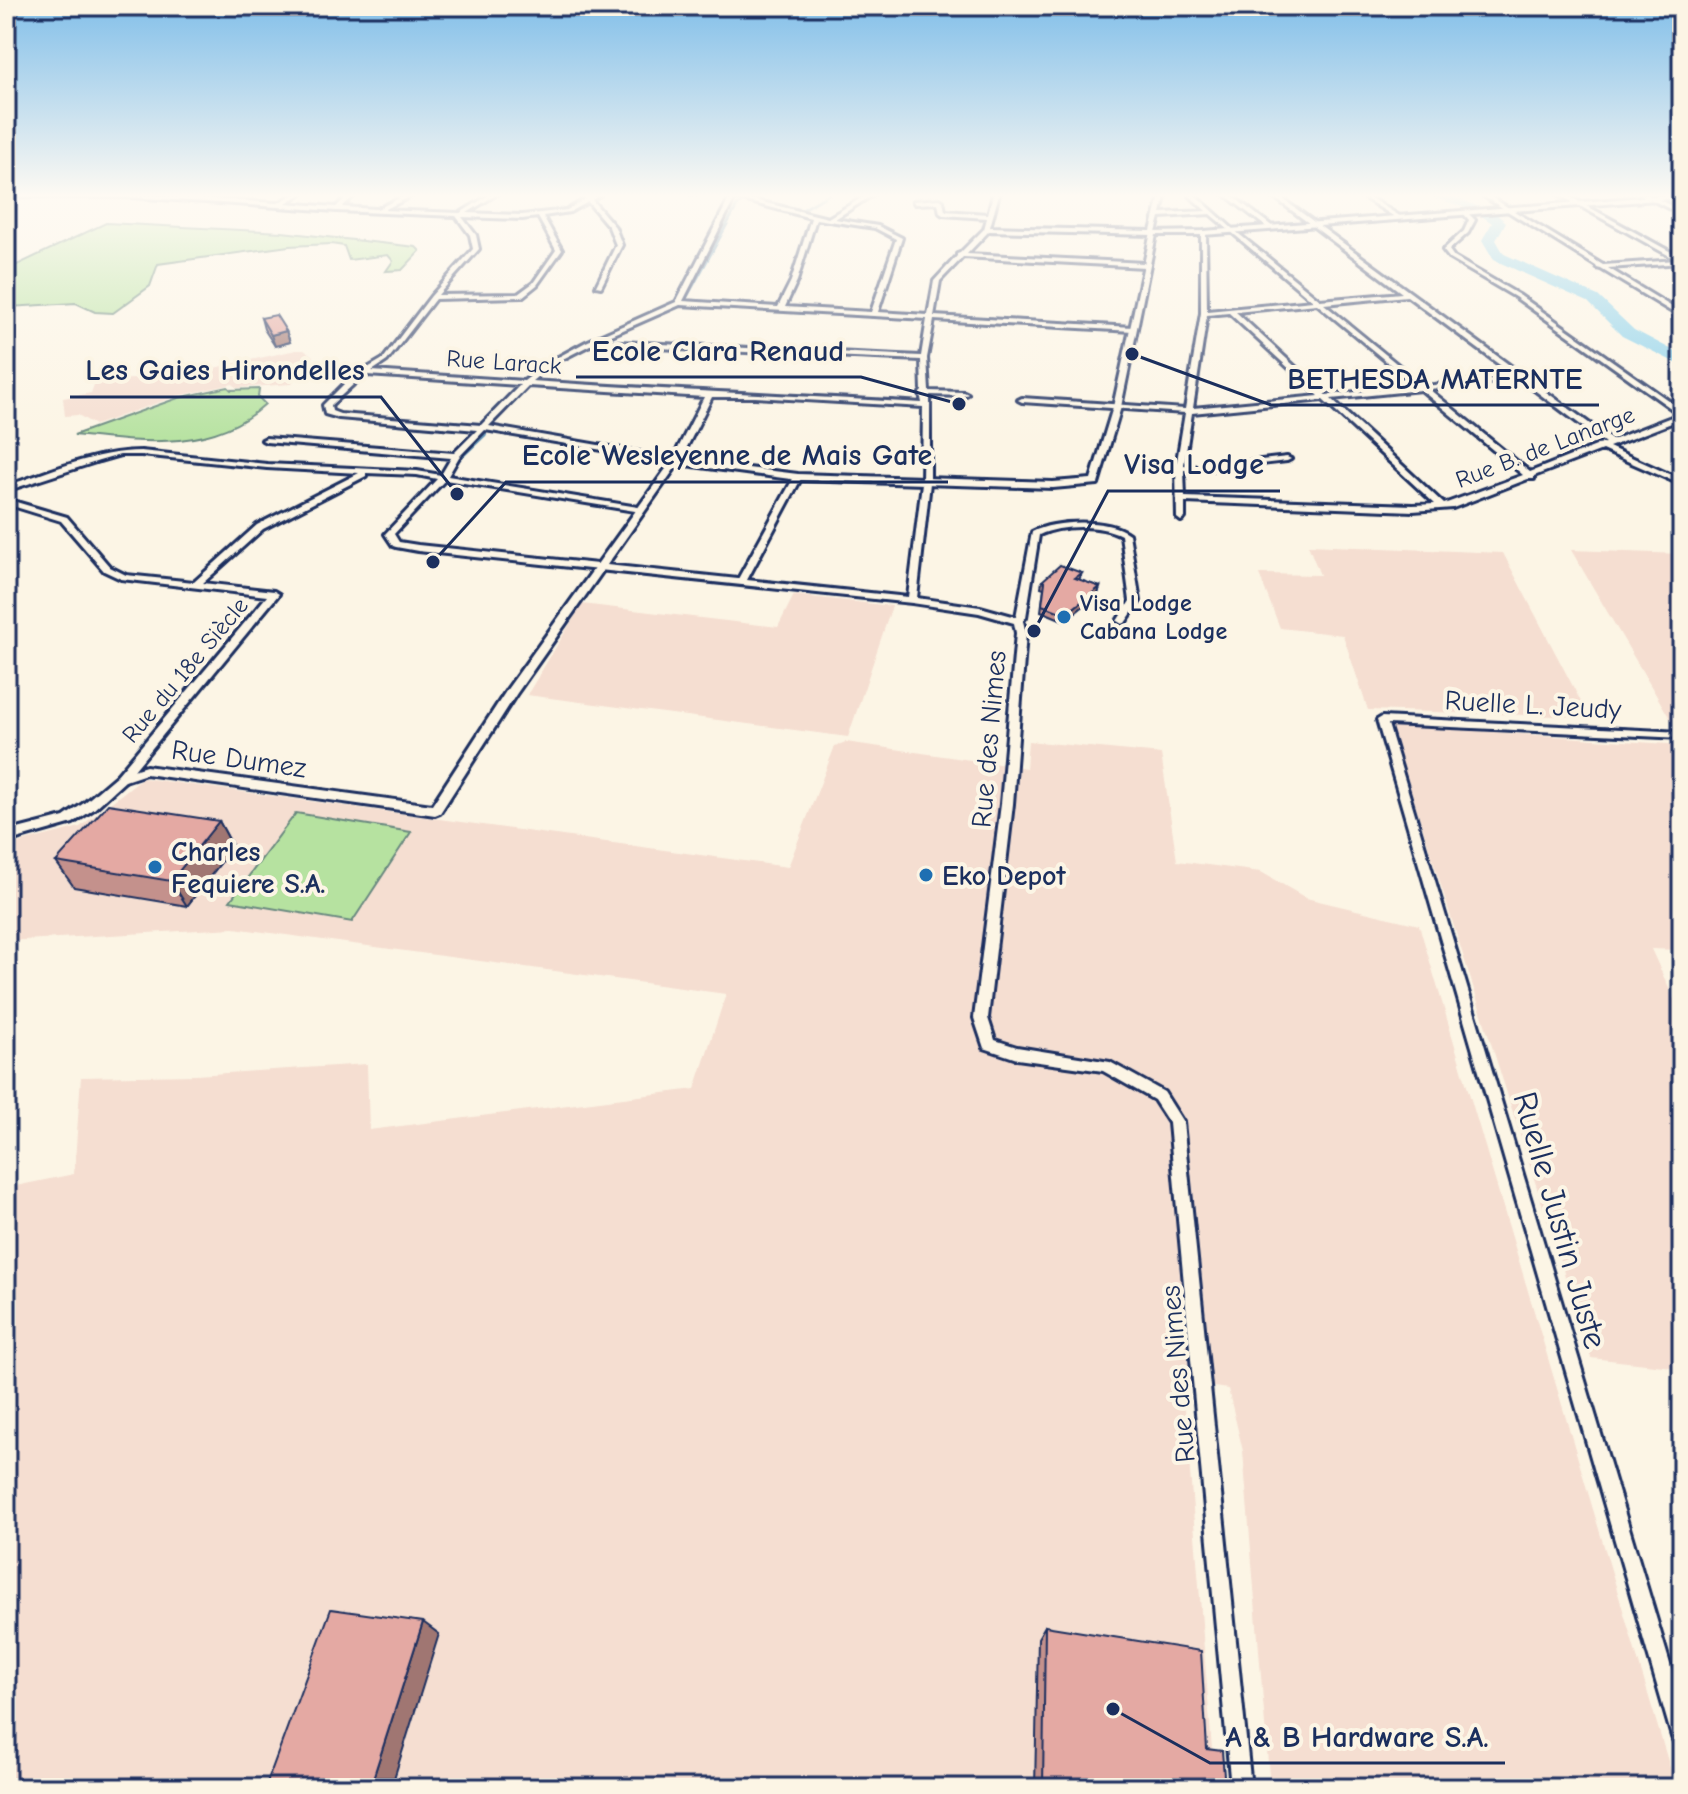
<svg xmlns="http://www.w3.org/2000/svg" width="1688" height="1794" viewBox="0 0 1688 1794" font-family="'Comic Neue',sans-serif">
<rect width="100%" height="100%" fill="#fcf5e5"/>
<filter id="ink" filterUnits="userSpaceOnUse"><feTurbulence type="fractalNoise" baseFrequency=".0125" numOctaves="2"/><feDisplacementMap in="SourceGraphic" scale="16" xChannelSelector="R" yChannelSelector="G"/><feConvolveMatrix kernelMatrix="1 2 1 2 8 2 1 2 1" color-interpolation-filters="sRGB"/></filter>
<g filter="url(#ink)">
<!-- built -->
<path fill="#f5ded1" d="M296,350H304L313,356L291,384L237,388L233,384L177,396L95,425L78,415L65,416L63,398L91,393L95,382L182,375Z
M1308,545L1503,553L1589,717L1368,710L1343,635L1280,628L1259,574L1320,575Z
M1571,550L1682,554V722H1672Z
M794,595L892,606L848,737L527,695L582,604L778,627Z
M1390,725L1682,745V950L1651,949L1682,1017V1368L1591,1358Z
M1028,741L1161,754L1177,861L1261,872L1306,898L1419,925L1676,1788H1270L1243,1451L1228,1389L1183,1383L1215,1788H6V1188L74,1174L81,1077L196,1075L367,1064L369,1130L695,1089L726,994L234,928L6,941V846L80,827L142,778L788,867L835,746L846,742L1026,768Z"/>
<!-- green -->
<path fill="#b6e2a0" stroke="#68887f" stroke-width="2" d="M106,223L282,232L416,247L420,251L402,270L386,271L393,261L388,255L349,260L344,246L331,244L289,246L158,264L150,286L113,313L95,312L76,303L9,307L6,270Z
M228,387L231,390L259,389L258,397L265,404C213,453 139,442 74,435L178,398Z
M296,813L411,832L352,922L230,901Z"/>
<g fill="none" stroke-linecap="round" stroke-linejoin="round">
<!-- stream -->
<path stroke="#5d90b3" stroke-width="3" d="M689,196L697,194
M771,206L802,210L829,194
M662,313L683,304L737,206L743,201L757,203
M450,468L485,435L488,427"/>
<!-- canal -->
<path fill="#89d0eb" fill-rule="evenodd" d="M1423,194L1453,196L1488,211L1481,213Z"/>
<!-- river -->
<path fill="#89d0eb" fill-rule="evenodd" d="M1479,208H1489L1506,222L1496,240L1504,254L1598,296L1634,330L1682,355V366L1622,336L1588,302L1494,260L1482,240L1492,223L1479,214Z"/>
<!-- minor casing -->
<g stroke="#1b2f5e" stroke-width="6">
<path id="minor" d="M6,194H137L278,203L294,194H301L286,203L336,207L350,194H356L342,207L377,209L408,194H415L384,210L460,213L491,194H497L467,213L522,215L567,210L585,199L581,194H587L589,197L594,194H601L592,200L615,227L622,245L601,287L596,286L616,245L609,227L588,202L570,212L543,216L562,250L537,285L522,297L435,299L387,361L372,371L524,381L549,362L586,342L676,302L730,197L722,194H730L828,218L868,194H874L835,219L878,226L902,238L878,312L928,315L934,281L957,256V254L960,253L984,229L987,218L943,215L940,213L938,203L915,204L913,201L940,199L943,201L945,211L988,214L993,194H999L990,227L1151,231L1160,196L1165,197L1161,213L1206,211L1188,194H1194L1234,230L1320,300L1402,293L1270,194H1276L1612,440L1679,414L1515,297L1450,259L1443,250L1464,231L1469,220L1463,213L1466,211L1475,220L1468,233L1449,250L1454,257L1519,295L1682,410V419L1609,447L1682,480V485L1602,450L1534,476V479H1528L1453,508L1413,511L1185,502V518L1181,521L1177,518L1176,467L1185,413L1022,402L1018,400L1022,398L1185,409L1201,313V232L1206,233L1207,311L1313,301L1210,214L1160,217L1156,233L1153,235L989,231L967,254L1145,263L1148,265L1145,267L963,257L940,281L934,316L1133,327L1136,329L1133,331L934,320L927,358L929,391L964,392L968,394L964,396L930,395V483L917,598L980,607L1016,617L1032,532C1055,520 1108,518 1129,534L1140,601L1125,623L1122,624L1117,621L1130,601L1121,535C1099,524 1061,525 1039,535L1026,617L1023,621L1026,633L1013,804L988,1018L995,1040L1017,1047L1110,1062L1164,1092L1183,1122L1251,1788H1231L1169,1123L1154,1100L1103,1071L1017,1059L984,1048L974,1018L1001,804L1016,633L1014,623L979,613L912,603L418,551L396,547L393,546L385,534L437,479L417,475L366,473V476L263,529L203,583L274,591L279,594L125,781H117L116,778L117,775L267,596L121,579L104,571L61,521L6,504V499L67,517L110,567L126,575L194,582L257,525L359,473L267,468L141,455H120L99,461L6,491V486C49,472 95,451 141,451L267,464L417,471L441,475L451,458L266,442L262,440L266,438L454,453L477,430L339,418L325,414L323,405L349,379L383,359L431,296L473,249L470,235L456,216L337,211L131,197L6,196ZM735,198L811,218L791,281L778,307L683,301ZM462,217L522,219L538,217L556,250L533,283L518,294L438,295L479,249L476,235ZM816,219L875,228L896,239L871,312L785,307L797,281ZM1407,296L1516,377L1424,386L1324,304ZM1317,304L1416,386L1326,395L1236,312ZM680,305L927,319L921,356L598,341ZM1229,313L1319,396L1193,408L1207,315ZM590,345L921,360L922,391L920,393L922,403C792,395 662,390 532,381L553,364ZM366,375H367L520,385L481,425L340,414L332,411L331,405L355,383ZM1521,380L1605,443L1597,444L1596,446L1530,472L1429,389ZM528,386L704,397L673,458L489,426ZM1421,390L1523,475L1444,504L1331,399ZM712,397H755L923,407L922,483L908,597L747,580L802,477L798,475L794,477L738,579L418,545L399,542L394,534L445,480L641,512L642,510L638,507L448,476L459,457L485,430L679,463ZM1323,400L1435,504L1413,505L1185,497L1184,470L1198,471L1287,461L1291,459L1287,457L1198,467L1184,465L1192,413Z
M1224,194H1230L1273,227V229H1269Z
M1358,194H1364L1403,218L1398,219Z
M1480,194H1486L1603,265L1677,260L1558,194H1565L1682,258V263L1608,268L1682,313V318L1601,269L1597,268L1596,266Z
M1640,194H1647L1682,211V215Z
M1382,717L1682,732V738L1388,724L1682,1704V1747L1675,1744L1672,1737L1377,720Z"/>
</g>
<!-- tertiary casing -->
<g stroke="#1b2f5e" stroke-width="6">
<path id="tertiary" d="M1682,194V198L1203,235H1156L1121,407L1098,484L1053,488L798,480L678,464L517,693L440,813L435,815L146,774L125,781L94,809L73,823L6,842V832L64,817L84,803L117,775L146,766L432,805L508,688L673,459L798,474L1053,482L1091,479L1113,407L1151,232L1203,231Z"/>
</g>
<!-- minor -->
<use href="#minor" fill="#fcf5e5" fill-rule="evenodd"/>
<!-- tertiary -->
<use href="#tertiary" fill="#fcf5e5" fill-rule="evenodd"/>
</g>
<!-- wall -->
<path fill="#c4918c" stroke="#1b2f5e" stroke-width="2" d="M261,318L286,331L290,342L275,346L264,329Z
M1082,573L1079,580L1100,587L1098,594L1065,621L1041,611L1044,588L1041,587L1042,581Z
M219,821L233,847L187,906L74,887L56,862Z
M1045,1626L1207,1749L1225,1788H1035L1038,1638Z"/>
<!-- shaded-wall -->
<path fill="#a07672" stroke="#1b2f5e" stroke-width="2" d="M286,331L290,342L275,346L271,335Z
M1100,587L1098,594L1065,621L1066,614Z
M219,821L233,847L187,906L171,881Z
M423,1622L439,1634L391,1788H370Z"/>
<!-- building -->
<path fill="#e4a9a3" stroke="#1b2f5e" stroke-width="2" d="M276,315L286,331L271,335L261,318Z
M1060,565L1082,573L1075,578L1100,587L1066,614L1042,605L1045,582L1042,581Z
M108,804L219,821L171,881L56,862Z
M331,1609L423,1622L370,1788H265Z
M1045,1626L1201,1651L1207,1749L1222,1751L1225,1788H1043Z"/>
</g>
<!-- sky -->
<linearGradient id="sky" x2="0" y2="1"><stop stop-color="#82bfe9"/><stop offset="0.44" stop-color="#fefaf3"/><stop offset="1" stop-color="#fefaf3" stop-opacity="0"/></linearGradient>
<rect width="1688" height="445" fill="url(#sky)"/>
<!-- markers -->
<g fill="#1f6fb2" stroke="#fcf5e5" stroke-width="3">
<circle cx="1064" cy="617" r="8"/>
<circle cx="155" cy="867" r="8"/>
<circle cx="926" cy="875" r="8"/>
</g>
<g text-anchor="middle" stroke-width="8" stroke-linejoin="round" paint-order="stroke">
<!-- far-street labels -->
<g font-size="24" fill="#1b2f5e" stroke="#fcf5e5">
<text transform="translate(504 362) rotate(4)" y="8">Rue Larack</text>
<text transform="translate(1545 447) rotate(-21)" y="8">Rue B. de Lanarge</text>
<text transform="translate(185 670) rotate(-50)" y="8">Rue du 18e Siècle</text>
</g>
<!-- far-poi labels -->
<g font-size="24" font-weight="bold" fill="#1b2f5e" stroke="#fcf5e5" text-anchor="start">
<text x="1080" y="611">Visa Lodge<tspan x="1080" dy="28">Cabana Lodge</tspan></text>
</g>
<!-- street labels -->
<g font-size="28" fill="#1b2f5e" stroke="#fcf5e5">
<text transform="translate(1533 704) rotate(3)" y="10">Ruelle L. Jeudy</text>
<text transform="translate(988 739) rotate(-85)" y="10">Rue des Nimes</text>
<text transform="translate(239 758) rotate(8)" y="10">Rue Dumez</text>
<text transform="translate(1177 1374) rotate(-95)" y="10">Rue des Nimes</text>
</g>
<!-- poi labels -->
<g font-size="28" font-weight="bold" fill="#1b2f5e" stroke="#fcf5e5" text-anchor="start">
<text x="171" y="861">Charles<tspan x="171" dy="32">Fequiere S.A.</tspan></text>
<text x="942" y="885">Eko Depot</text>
</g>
<!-- near-street labels -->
<g font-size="34" fill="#1b2f5e" stroke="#fcf5e5">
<text transform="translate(1561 1220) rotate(74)" y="12">Ruelle Justin Juste</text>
</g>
</g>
<!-- callouts -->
<path fill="none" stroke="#1b2f5e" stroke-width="3" d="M959 404L861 377H576M457 494L381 397H70M1132 354L1271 405H1599M433 562L506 482H948M1034 631L1108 491H1280M1113 1709L1210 1763H1505"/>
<g fill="#1b2f5e" stroke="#fcf5e5" stroke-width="3">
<circle cx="959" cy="404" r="8"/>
<circle cx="457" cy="494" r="8"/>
<circle cx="1132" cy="354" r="8"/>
<circle cx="433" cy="562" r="8"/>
<circle cx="1034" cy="631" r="8"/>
<circle cx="1113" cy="1709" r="8"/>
</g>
<g font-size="30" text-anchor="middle" font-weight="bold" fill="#1b2f5e" stroke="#fcf5e5" stroke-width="8" stroke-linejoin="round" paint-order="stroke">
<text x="718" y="361">Ecole Clara Renaud</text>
<text x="225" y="380">Les Gaies Hirondelles</text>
<text x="1435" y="389">BETHESDA MATERNTE</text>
<text x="727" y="465">Ecole Wesleyenne de Mais Gate</text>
<text x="1194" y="474">Visa Lodge</text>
<text x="1357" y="1747">A &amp; B Hardware S.A.</text>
</g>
<!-- margin -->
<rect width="1688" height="1794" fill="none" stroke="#fcf5e5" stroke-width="32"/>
<rect x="16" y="16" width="1656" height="1762" fill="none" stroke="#1b2f5e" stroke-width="3" filter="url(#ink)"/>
</svg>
